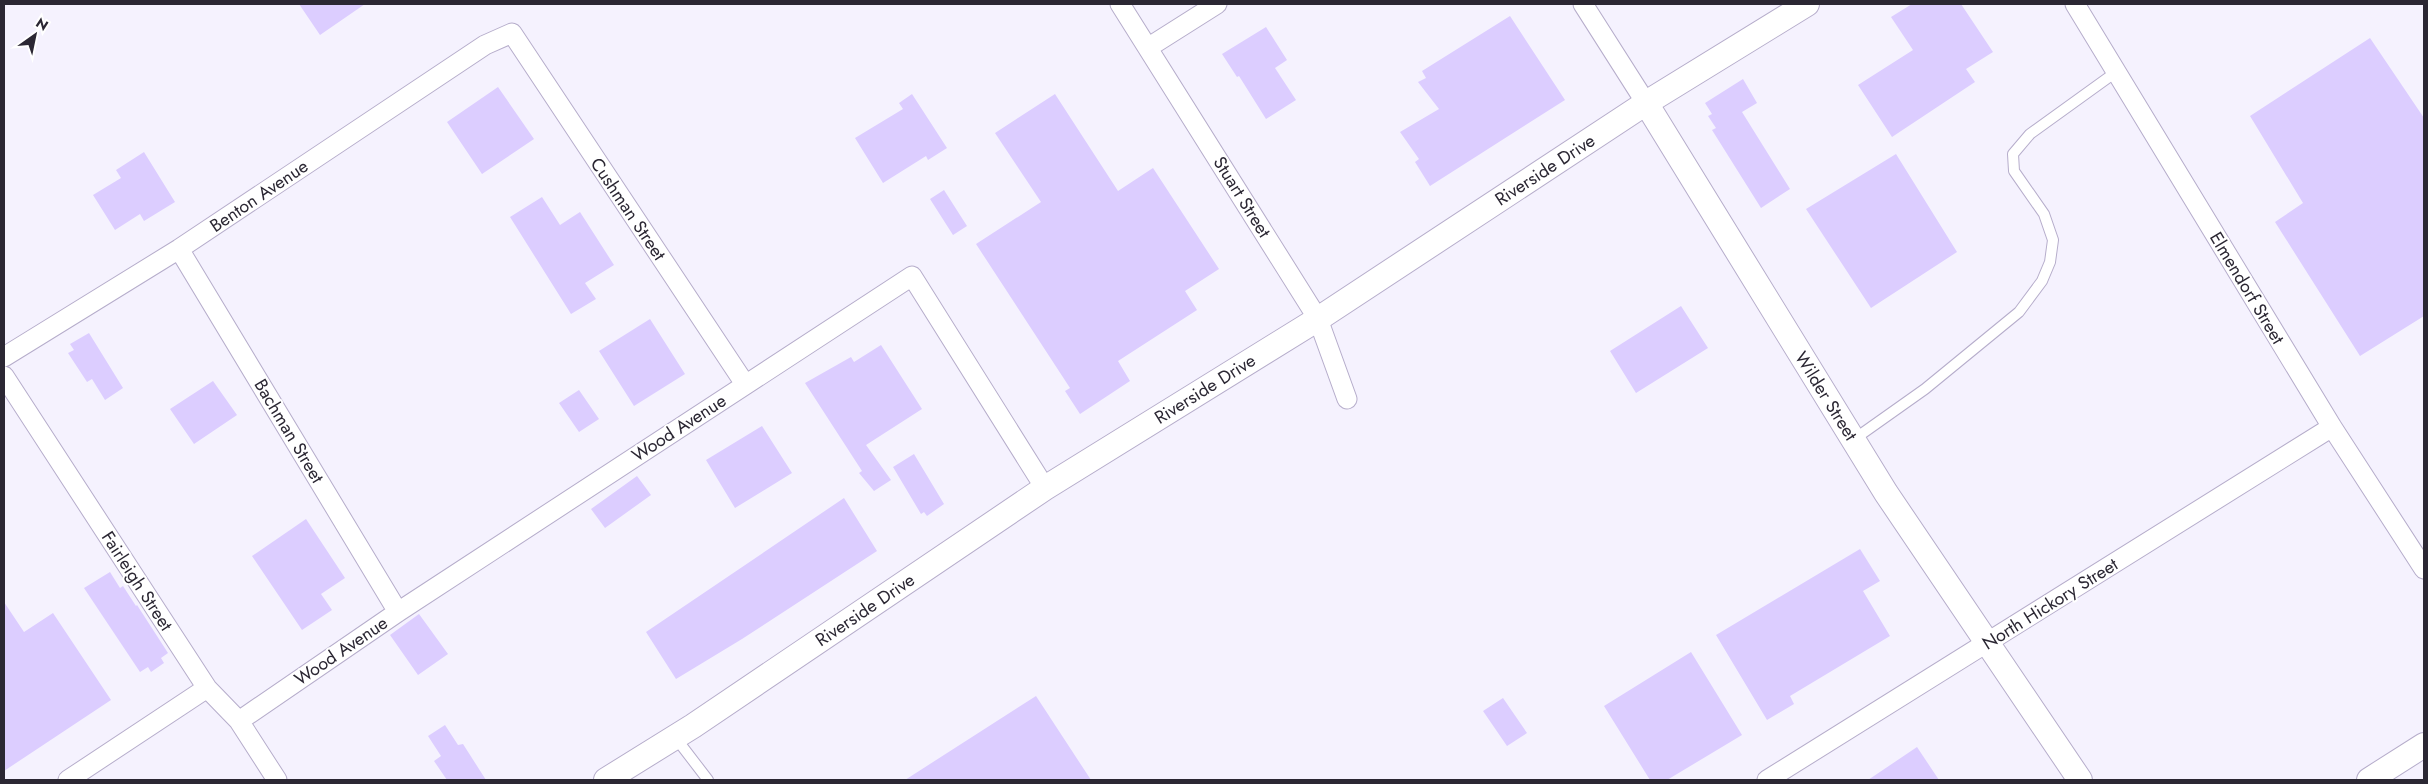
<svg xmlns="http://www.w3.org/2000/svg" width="2428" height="784" viewBox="0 0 2428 784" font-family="Jost,sans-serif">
<rect width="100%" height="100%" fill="#f5f2fe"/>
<!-- building -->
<path fill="#dccdff" d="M299,4H365L320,35Z
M1912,4H1961L1993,52L1966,69L1975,82L1892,137L1858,85L1913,50L1891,17Z
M1510,16L1565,100L1430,186L1415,162L1419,159L1400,132L1439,109L1418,82L1426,78L1422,71Z
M1266,27L1287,60L1275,68L1296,100L1266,119L1239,76L1237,77L1222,54Z
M2370,38L2424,118V316L2360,356L2275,222L2303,203L2250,116Z
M1743,79L1757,103L1742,112L1790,189L1761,208L1712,130L1716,128L1708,116L1712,114L1705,103Z
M498,87L534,139L482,174L447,122Z
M912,94L947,148L928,160L926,156L883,183L855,138L903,109L899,103Z
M1055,94L1118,191L1153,168L1219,269L1185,291L1197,310L1118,361L1130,381L1080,414L1065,391L1070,388L976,244L1041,202L995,133Z
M144,152L175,202L144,221L140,214L115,230L93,195L121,178L116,170Z
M1896,154L1957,252L1871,308L1806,209Z
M944,190L967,226L953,235L930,199Z
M542,197L560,225L580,212L614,265L585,283L596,299L571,314L510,217Z
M1681,306L1708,348L1636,393L1610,351Z
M650,319L685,374L634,406L599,351Z
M89,333L123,388L105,400L92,379L87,382L68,353L74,350L70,344Z
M881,345L922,409L866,445L891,480L874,491L859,473L862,471L805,383L851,357L854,362Z
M213,381L237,415L194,444L170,409Z
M579,390L599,419L579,432L559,403Z
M762,426L792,473L735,508L706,460Z
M914,454L944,504L927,516L924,512L921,514L893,467Z
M637,476L651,495L605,528L591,509Z
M844,498L877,551L742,639L676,679L646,632Z
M306,519L345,578L321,594L332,610L302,630L252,556Z
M1860,549L1880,581L1863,591L1890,636L1790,696L1794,704L1767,720L1716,635Z
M110,572L120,588L123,586L136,606L137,605L168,653L161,658L164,663L151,672L148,667L140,672L84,588Z
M4,602L24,632L53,613L111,700L4,771Z
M419,614L448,654L418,675L390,635Z
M1691,652L1742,735L1667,780H1650L1604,706Z
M1036,696L1091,780H905Z
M1503,698L1527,733L1507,746L1483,711Z
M445,725L458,745L463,744L486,780H447L434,761L441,756L428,736Z
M1917,747L1939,780H1868Z"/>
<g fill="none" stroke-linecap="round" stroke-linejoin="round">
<!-- service casing -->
<g stroke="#b6adcb" stroke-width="12">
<path id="service" d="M1853,440L1925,389L2019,312L2042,281L2050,262L2053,240L2044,214L2014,171L2013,154L2030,134L2116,72
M675,737L708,780"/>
</g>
<!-- minor casing -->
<g stroke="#b6adcb" stroke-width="21">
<path id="minor" d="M1120,4L1318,319L1347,399
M1583,4L1646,103
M2075,4L2332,427L2424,569
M1149,47L1217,4
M179,249L398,612
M4,357L179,249L485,45L512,33L745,384
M4,376L207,688L239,721L277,780
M239,721L398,612L912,276L1045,488
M68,780L207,688
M1767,780L2332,427"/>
</g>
<!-- tertiary casing -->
<g stroke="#b6adcb" stroke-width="26">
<path id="tertiary" d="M1646,103L1886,493L2080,780
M606,780L693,726L1045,488L1318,319L1646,103L1807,4
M2369,780L2424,745"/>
</g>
<!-- service -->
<use href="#service" stroke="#fff" stroke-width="10"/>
<!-- minor -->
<use href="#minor" stroke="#fff" stroke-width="19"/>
<!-- tertiary -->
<use href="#tertiary" stroke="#fff" stroke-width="24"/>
</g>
<g text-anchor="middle" stroke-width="4" stroke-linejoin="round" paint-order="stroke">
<!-- street labels -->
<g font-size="18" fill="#2b2733" stroke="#fff">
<text transform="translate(1545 170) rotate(-33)" y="6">Riverside Drive</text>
<text transform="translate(259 196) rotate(-34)" y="6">Benton Avenue</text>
<text transform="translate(1242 197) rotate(58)" y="6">Stuart Street</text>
<text transform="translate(628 209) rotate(56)" y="6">Cushman Street</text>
<text transform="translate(2247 288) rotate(59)" y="6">Elmendorf Street</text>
<text transform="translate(1205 389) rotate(-32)" y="6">Riverside Drive</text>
<text transform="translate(1826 396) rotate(58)" y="6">Wilder Street</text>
<text transform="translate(679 428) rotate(-33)" y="6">Wood Avenue</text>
<text transform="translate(289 431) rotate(59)" y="6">Bachman Street</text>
<text transform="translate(137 581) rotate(57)" y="6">Fairleigh Street</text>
<text transform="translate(2050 604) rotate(-32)" y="6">North Hickory Street</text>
<text transform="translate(865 610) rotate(-34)" y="6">Riverside Drive</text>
<text transform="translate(341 651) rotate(-34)" y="6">Wood Avenue</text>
</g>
</g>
<!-- border -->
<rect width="2428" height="784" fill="none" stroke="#2b2733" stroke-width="10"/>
<!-- north arrow -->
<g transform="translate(35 35) rotate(33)" stroke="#ffffff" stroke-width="4" paint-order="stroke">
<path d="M0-4L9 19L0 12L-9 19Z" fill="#2b2733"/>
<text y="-8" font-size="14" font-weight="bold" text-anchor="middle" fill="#2b2733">N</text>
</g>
</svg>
